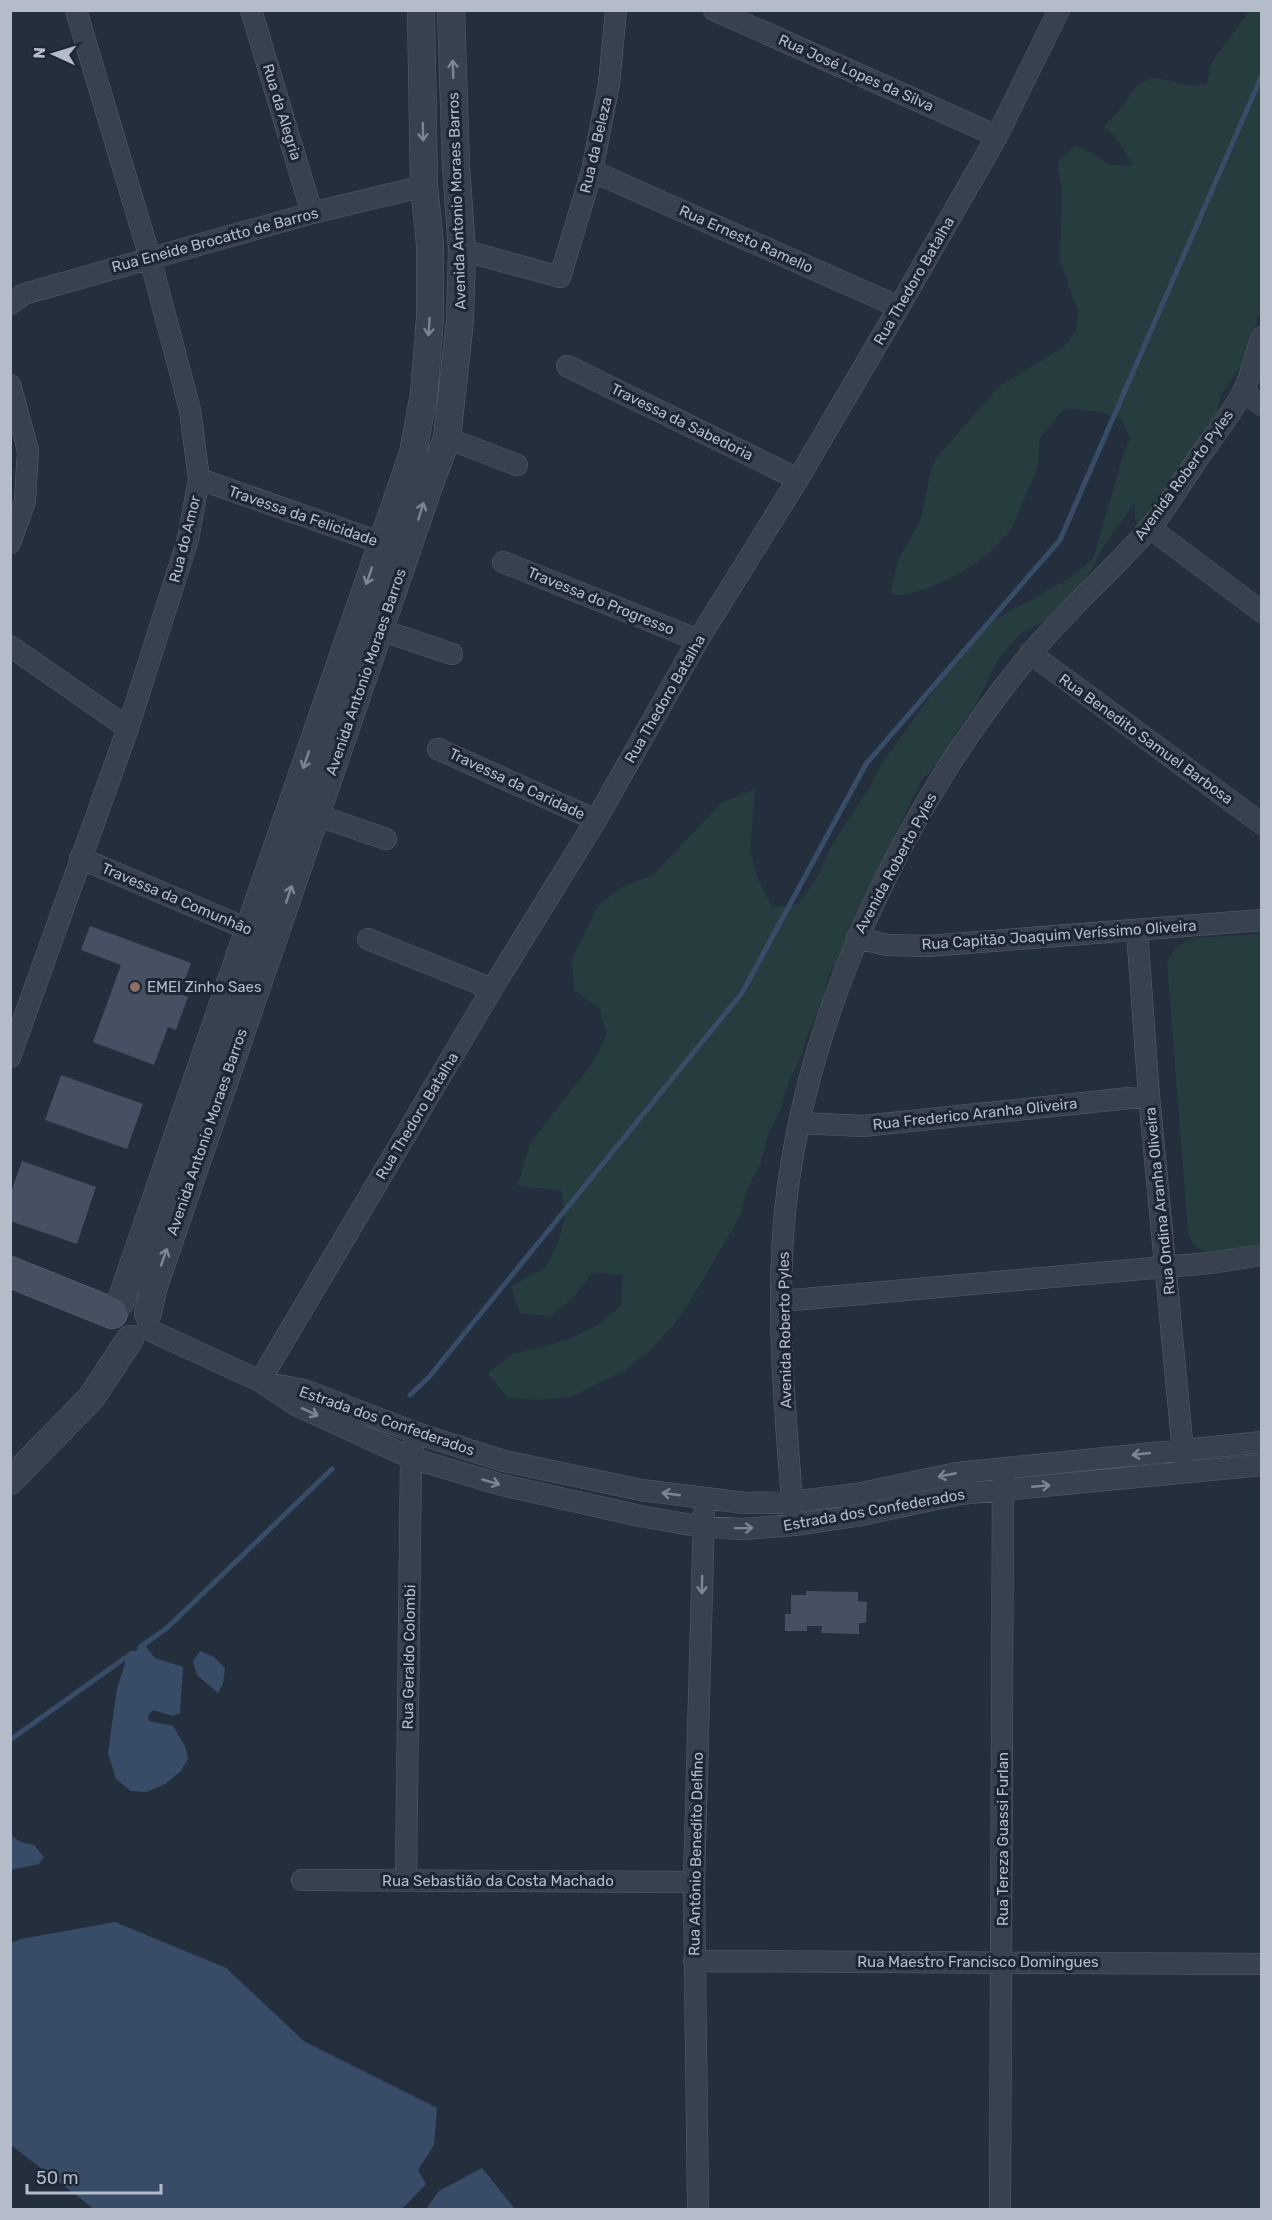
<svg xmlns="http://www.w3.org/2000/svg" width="1272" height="2220" viewBox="0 0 1272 2220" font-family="Rubik,sans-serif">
<rect width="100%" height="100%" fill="#242f3e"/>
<!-- green -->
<path fill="#263c3f" d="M1248,11H1261V308L1245,361L1220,396L1214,443L1208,460L1188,494L1164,521L1138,543L1134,503L1105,544L1092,569L1074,594L1050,618L1023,632L1000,656L974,707L956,732L943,758L920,782L894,838L866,915L829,975L821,1006L809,1031L801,1057L788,1083L781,1108L768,1134L760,1165L747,1190L740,1216L690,1302L672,1327L649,1351L626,1370L571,1397L539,1400L507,1397L488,1374L511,1355L570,1339L598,1325L621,1306L623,1275L592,1272L574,1297L551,1316L520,1313L511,1286L545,1268L558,1243L565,1217L562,1190L525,1187L516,1184L521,1176L529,1145L594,1061L607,1035L599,1008L574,990L572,958L597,907L620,888L653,875L723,802L755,789L750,852L758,879L772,907L798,904L816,879L830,848L866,793L879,768L957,658L987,624L1070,578L1093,559L1123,456L1130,438L1121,418L1095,411L1064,408L1040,438L1037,469L1011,530L987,555L959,574L931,587L904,595L891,594L898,560L921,519L931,469L937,457L1000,386L1065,346L1077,329L1078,310L1060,261L1062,187L1058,169L1059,159L1077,145L1111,165L1133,166L1118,140L1104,126C1110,120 1118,113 1123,106C1135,88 1141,74 1167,80C1184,84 1190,88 1207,84L1211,63L1247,15Z
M1261,934V1245L1210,1253C1197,1250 1192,1244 1188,1231L1167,962L1177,946L1194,938Z"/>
<!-- water -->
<path fill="#394c67" d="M144,1644L155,1658L183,1667L180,1713L173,1716L153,1710L148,1716L149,1721L173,1726L185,1746L188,1759L181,1771L165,1784L147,1792L131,1791L116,1779L108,1753L117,1689L127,1657Z
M200,1651L214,1657L225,1668L223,1684L218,1693L197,1675L193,1661Z
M10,1835L21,1842L34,1845L44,1857L39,1864L11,1870Z
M115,1922L226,1968L305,2042L437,2108L434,2145L418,2170L426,2184L406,2205L399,2210L94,2209L11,2145V1943L21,1939Z
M482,2168L515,2209H426L439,2191Z"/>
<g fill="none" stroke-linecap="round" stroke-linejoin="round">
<!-- stream -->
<path stroke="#394c67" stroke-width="5" d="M410,1395L429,1377L742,993L866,764L1060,540L1262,75
M140,1647L167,1628L332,1469
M10,1740L132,1653"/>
</g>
<!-- building -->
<path fill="#455162" d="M90,926L191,963L180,994L188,997L176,1030L168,1027L154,1065L93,1042L121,965L81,950Z
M61,1075L143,1104L127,1149L45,1120Z
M22,1161L96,1187L77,1244L10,1221V1195Z
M806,1591L858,1592V1601L867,1602L866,1623H859V1634L821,1633L822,1626H807V1631H785V1614H791V1595H806Z"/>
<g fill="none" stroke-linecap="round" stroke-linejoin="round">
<!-- minor casing -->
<g stroke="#565f6c" stroke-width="22">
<path id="minor" d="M251,10L312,213
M714,10L997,136
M592,171L899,307
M462,250L560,277L592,171L609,84L616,10
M10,304L24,294L312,213L424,186
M567,366L798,479
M10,385L28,450L25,501L10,543
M1243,392L1262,405
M447,438L517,465
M199,479L396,548
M1150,528L1262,612
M503,562L698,640
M381,630L452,654
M10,646L128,728
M1030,653L1262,824
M438,749L596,820
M302,810L386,839
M80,858L262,935
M1137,931L1149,1096L1184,1462
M857,938L887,945L928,946L1262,920
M368,939L492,989
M10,1057L128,728L188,539L199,479L190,410L150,258L76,10
M800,1123L863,1126L1149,1096
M782,1301L1210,1263L1262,1255
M147,1329L260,1381L296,1405L411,1458L502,1485L640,1516L703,1527L744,1529L794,1525L861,1515L960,1494L1262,1465
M260,1381L492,989L596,820L698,640L798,479L899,307L997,136L1059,10
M272,1384L304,1390L416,1433L504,1461L641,1490L745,1503L792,1502L857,1494L957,1473L1262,1442
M794,1525C786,1422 775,1316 785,1212C805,1016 903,808 1028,657C1064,612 1109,574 1147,531C1165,512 1178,487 1193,466C1209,442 1228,419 1242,394C1251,377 1255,355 1262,337
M302,1880L694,1882
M406,1880L411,1458L413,1446
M694,1961L1262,1964
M698,2210L694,1882L704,1514
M1000,2210L1003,1475"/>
</g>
<!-- tertiary casing -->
<g stroke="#565f6c" stroke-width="28">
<path id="tertiary" d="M120,1303L413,453L424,394L430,318V244L424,186L421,10
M148,1313L153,1289L429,486L447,438L460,321L462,250L456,167L451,10
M10,1481L91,1398L130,1339"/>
</g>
<!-- secondary casing -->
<g stroke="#565f6c" stroke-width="32">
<path id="secondary" d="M10,1272L112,1313"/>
</g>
<!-- minor -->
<use href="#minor" stroke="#38414e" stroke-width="21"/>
<!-- tertiary -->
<use href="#tertiary" stroke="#38414e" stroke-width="27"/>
<!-- secondary -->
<use href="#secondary" stroke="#465061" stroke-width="30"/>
</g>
<!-- one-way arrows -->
<defs><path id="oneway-shaft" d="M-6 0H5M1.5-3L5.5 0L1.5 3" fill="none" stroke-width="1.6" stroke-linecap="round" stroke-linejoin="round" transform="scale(1.5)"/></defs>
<g stroke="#7c8592">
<use href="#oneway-shaft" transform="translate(453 69) rotate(-92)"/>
<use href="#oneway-shaft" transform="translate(423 132) rotate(89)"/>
<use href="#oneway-shaft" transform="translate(429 327) rotate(94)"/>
<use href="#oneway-shaft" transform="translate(421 511) rotate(-72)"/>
<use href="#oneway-shaft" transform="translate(369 576) rotate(109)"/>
<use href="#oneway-shaft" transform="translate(306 760) rotate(109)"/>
<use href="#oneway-shaft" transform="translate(289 894) rotate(-71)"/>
<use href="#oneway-shaft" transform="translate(164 1257) rotate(-71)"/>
<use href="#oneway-shaft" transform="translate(310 1412) rotate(25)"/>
<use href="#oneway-shaft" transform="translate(1141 1454) rotate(174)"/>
<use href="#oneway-shaft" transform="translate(947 1475) rotate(169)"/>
<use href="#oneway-shaft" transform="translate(491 1482) rotate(16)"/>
<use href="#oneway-shaft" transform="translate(1041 1486) rotate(-5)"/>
<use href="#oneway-shaft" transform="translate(671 1494) rotate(-172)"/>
<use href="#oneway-shaft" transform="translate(744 1528) rotate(-1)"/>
<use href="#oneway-shaft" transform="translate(702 1585) rotate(91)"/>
</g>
<!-- markers -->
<circle fill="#8d6e63" stroke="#1d2633" stroke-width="2" cx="135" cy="987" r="6"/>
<g text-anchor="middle" stroke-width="6" stroke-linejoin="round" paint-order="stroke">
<!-- street labels -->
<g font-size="15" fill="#b4bcc9" stroke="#1d2633">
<text transform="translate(856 73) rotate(24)" y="5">Rua José Lopes da Silva</text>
<text transform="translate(282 112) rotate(73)" y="5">Rua da Alegria</text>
<text transform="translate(596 145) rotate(-77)" y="5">Rua da Beleza</text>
<text transform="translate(457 201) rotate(-92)" y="5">Avenida Antonio Moraes Barros</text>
<text transform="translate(746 239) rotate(24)" y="5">Rua Ernesto Ramello</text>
<text transform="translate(215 240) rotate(-15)" y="5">Rua Eneide Brocatto de Barros</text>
<text transform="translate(914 281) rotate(-60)" y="5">Rua Thedoro Batalha</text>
<text transform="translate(682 422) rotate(26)" y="5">Travessa da Sabedoria</text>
<text transform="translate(1184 475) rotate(-54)" y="5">Avenida Roberto Pyles</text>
<text transform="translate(303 516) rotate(19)" y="5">Travessa da Felicidade</text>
<text transform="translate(185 539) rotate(-76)" y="5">Rua do Amor</text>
<text transform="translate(601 601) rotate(22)" y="5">Travessa do Progresso</text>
<text transform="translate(366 672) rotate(-71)" y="5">Avenida Antonio Moraes Barros</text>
<text transform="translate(665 699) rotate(-60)" y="5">Rua Thedoro Batalha</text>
<text transform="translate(1146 739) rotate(36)" y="5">Rua Benedito Samuel Barbosa</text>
<text transform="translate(517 784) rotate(25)" y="5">Travessa da Caridade</text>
<text transform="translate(896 863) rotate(-62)" y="5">Avenida Roberto Pyles</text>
<text transform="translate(177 899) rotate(23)" y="5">Travessa da Comunhão</text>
<text transform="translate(1059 935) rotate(-4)" y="5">Rua Capitão Joaquim Veríssimo Oliveira</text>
<text transform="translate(975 1114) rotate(-6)" y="5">Rua Frederico Aranha Oliveira</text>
<text transform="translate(417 1116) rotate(-59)" y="5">Rua Thedoro Batalha</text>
<text transform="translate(207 1132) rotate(-71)" y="5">Avenida Antonio Moraes Barros</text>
<text transform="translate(1160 1201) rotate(-96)" y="5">Rua Ondina Aranha Oliveira</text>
<text transform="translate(785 1330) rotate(-91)" y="5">Avenida Roberto Pyles</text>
<text transform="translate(387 1421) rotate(19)" y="5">Estrada dos Confederados</text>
<text transform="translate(874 1510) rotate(-10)" y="5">Estrada dos Confederados</text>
<text transform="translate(409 1657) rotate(-89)" y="5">Rua Geraldo Colombi</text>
<text transform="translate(1003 1839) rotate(-90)" y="5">Rua Tereza Guassi Furlan</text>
<text transform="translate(696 1854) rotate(-89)" y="5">Rua Antônio Benedito Delfino</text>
<text x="498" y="1886">Rua Sebastião da Costa Machado</text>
<text x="978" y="1967">Rua Maestro Francisco Domingues</text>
</g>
<!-- poi labels -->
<g font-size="15" fill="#b4bcc9" stroke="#1d2633" text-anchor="start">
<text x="147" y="992">EMEI Zinho Saes</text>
</g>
</g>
<!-- border -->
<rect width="1272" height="2220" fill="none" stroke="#b4bcc9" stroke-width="24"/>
<!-- north arrow -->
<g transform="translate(54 54) rotate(274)" stroke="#1d2633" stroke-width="4.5" paint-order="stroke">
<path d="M0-4.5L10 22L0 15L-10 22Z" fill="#b4bcc9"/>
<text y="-9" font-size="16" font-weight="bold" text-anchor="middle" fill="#b4bcc9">N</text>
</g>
<!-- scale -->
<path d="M27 2184v9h134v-9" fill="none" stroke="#b4bcc9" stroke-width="3"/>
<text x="36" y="2184" font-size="18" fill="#b4bcc9" stroke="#1d2633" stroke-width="4.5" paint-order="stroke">50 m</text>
</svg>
